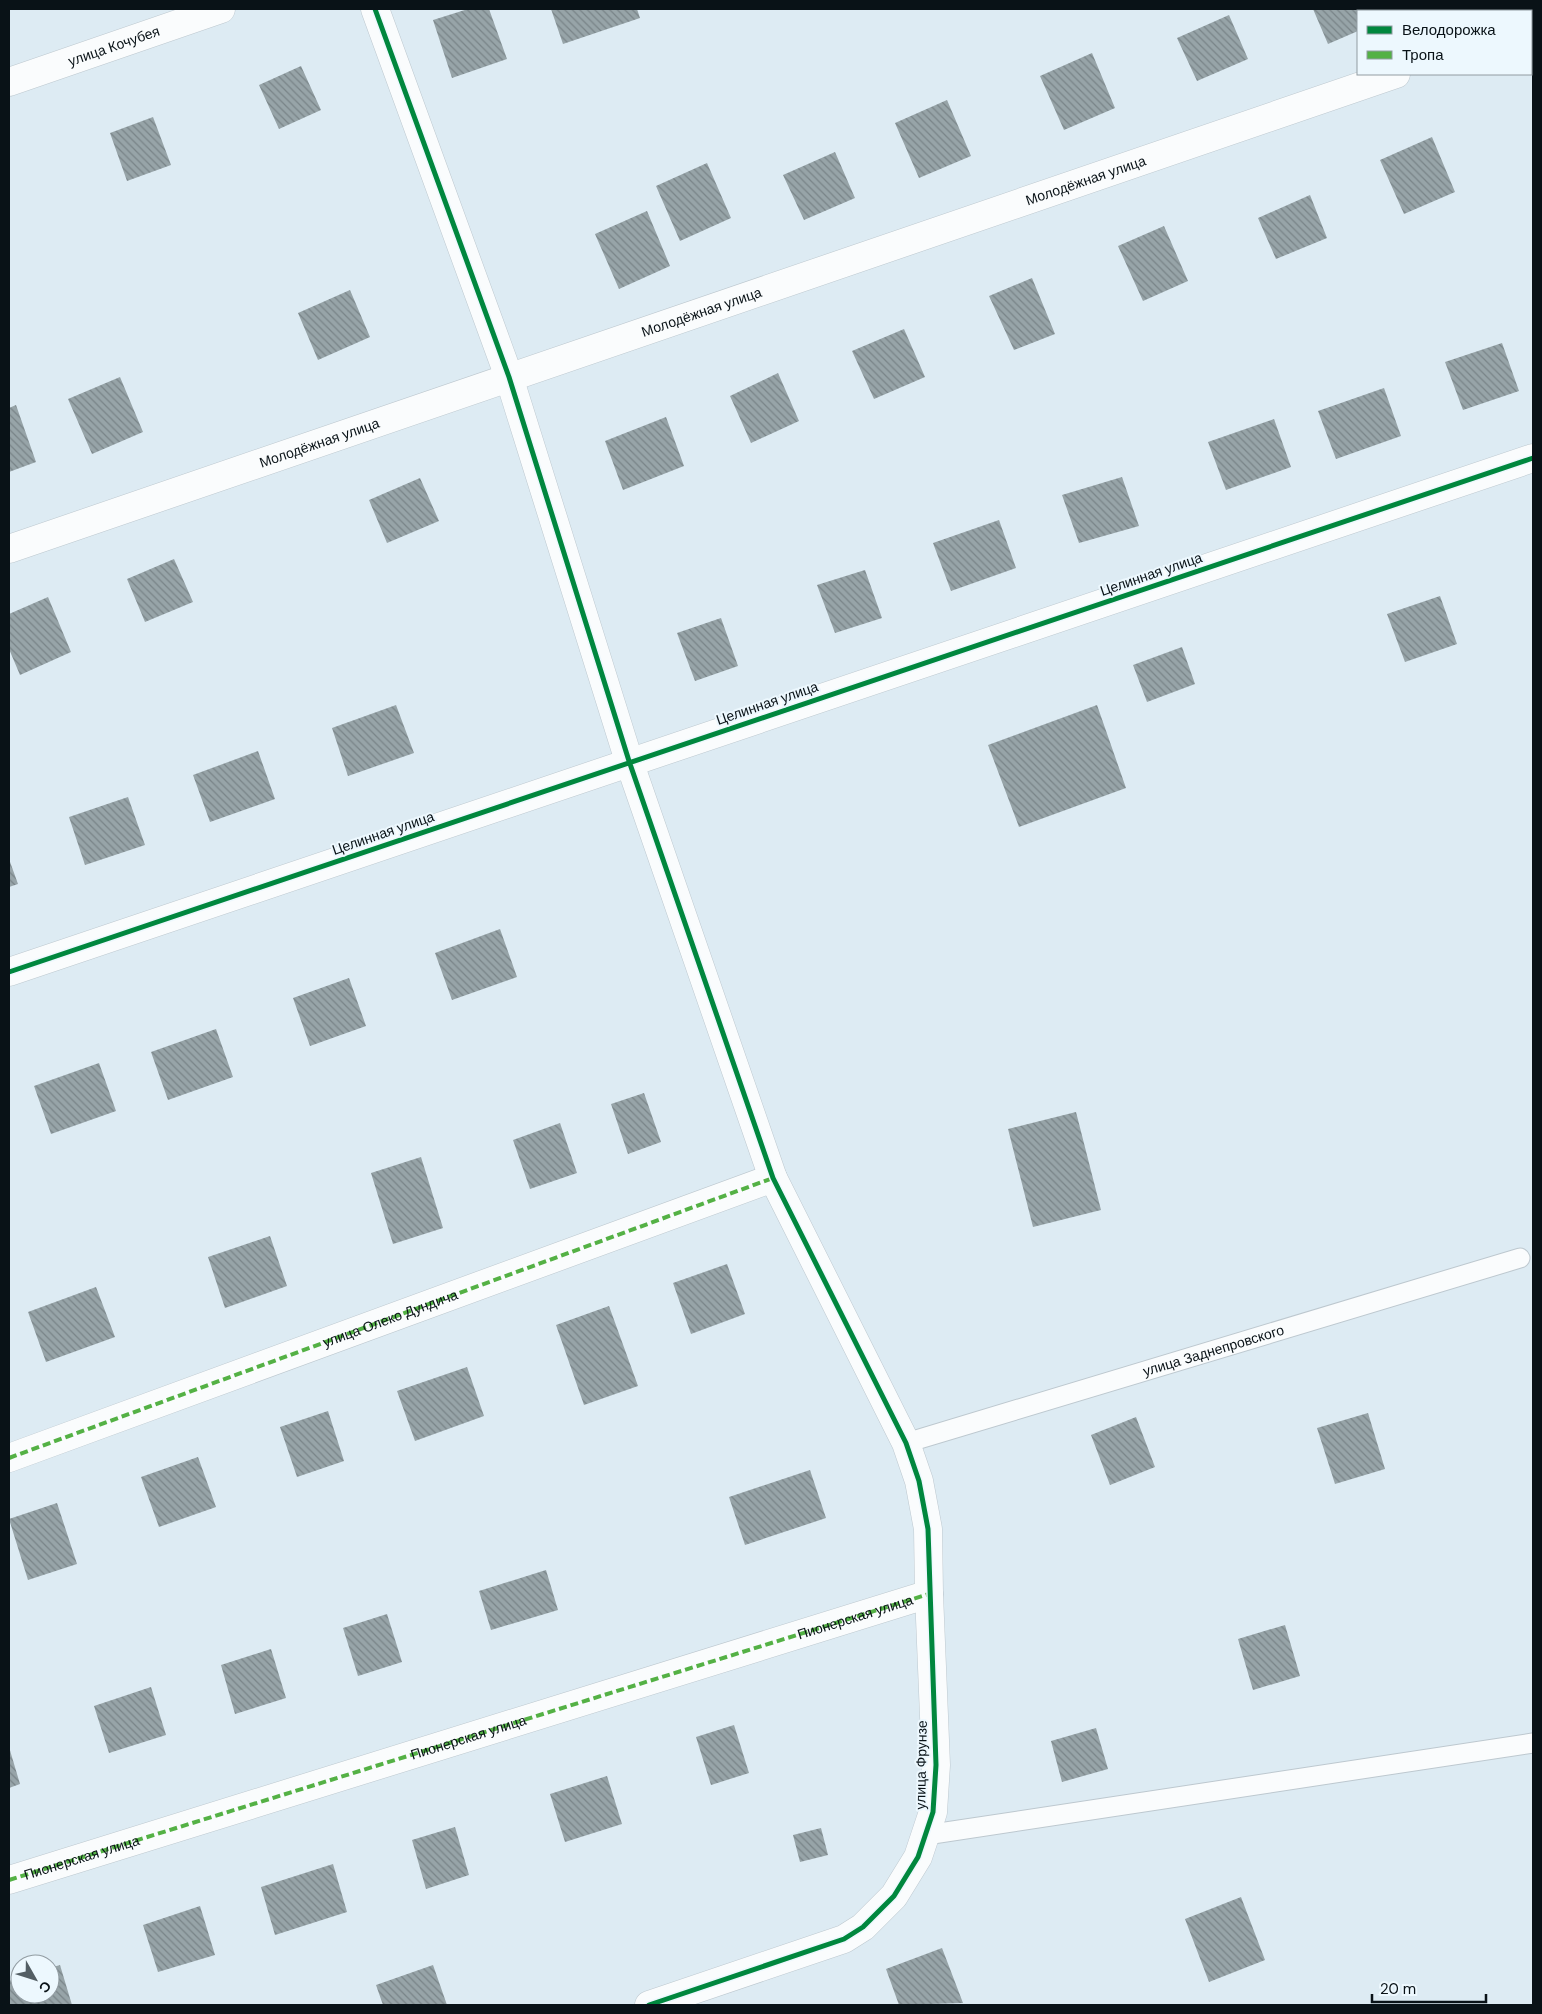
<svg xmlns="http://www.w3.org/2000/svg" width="1542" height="2014" viewBox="0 0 1542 2014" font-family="'DM Sans',sans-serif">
<defs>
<pattern id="building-back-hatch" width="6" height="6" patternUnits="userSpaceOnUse" patternTransform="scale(1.25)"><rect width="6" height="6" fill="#97a4a8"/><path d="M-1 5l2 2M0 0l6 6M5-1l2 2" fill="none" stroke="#798488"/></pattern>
</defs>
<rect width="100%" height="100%" fill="#ddebf3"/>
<!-- building -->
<path fill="url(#building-back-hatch)" d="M468,9H489L507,59L452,78L433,20Z
M551,9H637L640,18L563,44Z
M1313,9H1362L1363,11H1358V31L1328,44Z
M1229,15L1248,59L1197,81L1177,38Z
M1092,53L1115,108L1064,130L1040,76Z
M301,66L321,110L279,129L259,85Z
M947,100L971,156L919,178L895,123Z
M153,117L171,165L127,181L110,133Z
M1432,137L1455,192L1404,214L1380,160Z
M835,152L855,198L804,220L783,175Z
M707,163L731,218L680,241L656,186Z
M1310,195L1327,238L1276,259L1258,218Z
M647,211L670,266L619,289L595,234Z
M1164,226L1188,281L1143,301L1118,246Z
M1032,278L1055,334L1014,350L989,296Z
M350,290L370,337L318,360L298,313Z
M904,329L925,377L874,399L852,351Z
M1502,343L1519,391L1463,410L1445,362Z
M778,373L799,421L751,443L730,396Z
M120,377L143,432L92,454L68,399Z
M1384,388L1401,436L1336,459L1318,411Z
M16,405L36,462L9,472V408Z
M666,417L684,466L623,490L605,441Z
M1274,419L1291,467L1226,490L1208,442Z
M1122,477L1139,526L1079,543L1062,495Z
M420,478L439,521L387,543L369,500Z
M999,520L1016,568L951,591L933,543Z
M174,559L193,602L145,622L127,579Z
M865,570L882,618L835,633L817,585Z
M1440,596L1457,644L1405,662L1387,614Z
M48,597L71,652L20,675L9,649V614Z
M721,618L738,666L695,681L677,633Z
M1182,647L1195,684L1147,702L1133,665Z
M396,705L414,753L348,776L332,728Z
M1097,705L1126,788L1019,827L988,745Z
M258,751L275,799L210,822L193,775Z
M128,797L145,845L85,865L69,817Z
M9,859L18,884L9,887Z
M500,929L517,977L452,1000L435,953Z
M349,978L366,1026L310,1046L293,998Z
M216,1029L233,1077L168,1100L151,1052Z
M99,1063L116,1111L51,1134L34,1086Z
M644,1093L661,1142L628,1154L611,1104Z
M1076,1112L1101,1210L1033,1227L1008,1129Z
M560,1123L577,1173L530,1189L513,1140Z
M421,1157L443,1228L393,1244L371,1173Z
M270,1236L287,1286L225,1308L208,1257Z
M727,1264L745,1314L691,1334L673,1283Z
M96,1287L115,1337L46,1362L28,1312Z
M609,1306L638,1386L584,1405L556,1325Z
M467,1367L484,1416L415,1441L397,1391Z
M328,1411L344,1461L297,1477L280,1427Z
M1368,1413L1385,1469L1335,1484L1317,1428Z
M1136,1417L1155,1467L1110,1485L1091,1435Z
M198,1457L216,1507L159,1527L141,1477Z
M810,1470L826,1518L745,1545L729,1497Z
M57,1503L77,1564L28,1580L9,1519Z
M546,1570L558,1610L491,1630L479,1591Z
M387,1614L402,1662L358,1676L343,1628Z
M1285,1625L1300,1676L1253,1690L1238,1639Z
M271,1649L286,1698L235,1714L221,1665Z
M151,1687L166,1735L109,1753L94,1706Z
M734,1725L749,1773L711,1785L696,1737Z
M1096,1728L1108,1769L1062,1782L1051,1741Z
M9,1747L20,1784L9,1788Z
M607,1776L622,1824L565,1842L550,1794Z
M455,1827L469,1875L426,1889L412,1840Z
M821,1828L828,1855L800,1862L793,1835Z
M333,1864L347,1912L275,1935L261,1887Z
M1241,1897L1265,1960L1209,1982L1185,1919Z
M200,1906L215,1955L158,1972L143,1925Z
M942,1948L963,2003L899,2005L886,1969Z
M60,1965L72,2005H10L9,1981L20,1977V1994H50V1968Z
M433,1965L447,2005H383L376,1985Z"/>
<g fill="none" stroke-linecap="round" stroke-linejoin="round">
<!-- lane casing -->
<g stroke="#bdc8cf" stroke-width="21">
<g id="lane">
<path id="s1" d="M906,1443L1520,1258"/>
<path d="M926,1835L1533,1743"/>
</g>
</g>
<!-- street casing -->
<g stroke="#bdc8cf" stroke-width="29">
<g id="street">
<path d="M1531,28L1533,27"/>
<path id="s2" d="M9,82L221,9"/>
<path id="s3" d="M9,549L1396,74"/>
<path d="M9,972L1533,458"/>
<path id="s4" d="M9,1458L773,1178"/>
<path d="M9,1880L929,1594L936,1765L933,1812L918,1857L894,1896L863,1927L844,1939L649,2005"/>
</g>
</g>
<!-- secondary casing -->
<g stroke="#bdc8cf" stroke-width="29">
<path id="secondary" d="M375,9L509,377L629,761L773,1178L906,1443L919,1481L928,1529L929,1594"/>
</g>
<!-- lane -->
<use href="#lane" stroke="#fafcfd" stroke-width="19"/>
<!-- street -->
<use href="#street" stroke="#fafcfd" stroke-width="28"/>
<!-- secondary -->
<use href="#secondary" stroke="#fafcfd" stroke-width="28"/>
<!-- quiet -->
<g stroke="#54b145" stroke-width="4" stroke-dasharray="8 4" stroke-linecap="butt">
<path d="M9,1458L773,1178"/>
<path id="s5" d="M9,1880L929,1594V1600"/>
</g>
<!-- cycleway casing -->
<g stroke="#edf8fe" stroke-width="8">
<path id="cycleway" d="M375,9L509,377L629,761L773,1178L906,1443L919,1481L928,1529L936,1765L933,1812L918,1857L894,1896L863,1927L844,1939L649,2005
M9,972L1533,458"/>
</g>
<!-- cycleway -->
<use href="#cycleway" stroke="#00873e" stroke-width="5"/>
</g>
<g text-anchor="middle" stroke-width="4" stroke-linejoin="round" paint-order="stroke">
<!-- street labels -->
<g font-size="14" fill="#091217" stroke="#edf8fe">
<text dy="5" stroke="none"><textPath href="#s2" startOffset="111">улица Кочубея</textPath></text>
<text dy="5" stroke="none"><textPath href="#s3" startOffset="1138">Молодёжная улица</textPath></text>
<text dy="5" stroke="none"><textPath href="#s3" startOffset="732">Молодёжная улица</textPath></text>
<text dy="5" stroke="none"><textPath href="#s3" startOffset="328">Молодёжная улица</textPath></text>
<text transform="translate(1151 574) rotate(-19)" y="5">Целинная улица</text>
<text transform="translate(767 703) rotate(-19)" y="5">Целинная улица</text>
<text transform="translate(383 833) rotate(-19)" y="5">Целинная улица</text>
<text dy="5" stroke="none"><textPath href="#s4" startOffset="406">улица Олеко Дундича</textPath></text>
<text dy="5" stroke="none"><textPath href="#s1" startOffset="321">улица Заднепровского</textPath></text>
<text dy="5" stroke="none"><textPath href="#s5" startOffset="886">Пионерская улица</textPath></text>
<text dy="5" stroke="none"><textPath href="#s5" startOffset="481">Пионерская улица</textPath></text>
<text transform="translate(921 1765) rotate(-89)" y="5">улица Фрунзе</text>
<text dy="5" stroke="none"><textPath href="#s5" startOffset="76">Пионерская улица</textPath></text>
</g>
</g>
<!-- border -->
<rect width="1542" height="2014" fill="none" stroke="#091217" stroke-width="20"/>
<!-- legend -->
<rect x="1357" y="10" width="175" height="65" fill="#edf8fe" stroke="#929ca2"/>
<rect x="1367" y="26" width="25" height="8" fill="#00873e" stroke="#929ca2"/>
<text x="1402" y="35" font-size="15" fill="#091217">Велодорожка</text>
<rect x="1367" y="51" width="25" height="8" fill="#54b145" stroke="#929ca2"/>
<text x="1402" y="60" font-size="15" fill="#091217">Тропа</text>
<!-- north arrow -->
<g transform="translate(35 1979) rotate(129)"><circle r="24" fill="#edf8fe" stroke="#929ca2"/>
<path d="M0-4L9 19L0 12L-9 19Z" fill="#535e64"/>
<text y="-8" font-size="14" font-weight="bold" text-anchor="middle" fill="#091217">С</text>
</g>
<!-- scale -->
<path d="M1372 1994v8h114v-8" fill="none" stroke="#091217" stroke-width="2.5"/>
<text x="1380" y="1994" font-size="15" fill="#091217" stroke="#edf8fe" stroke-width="4" paint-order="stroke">20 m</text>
</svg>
